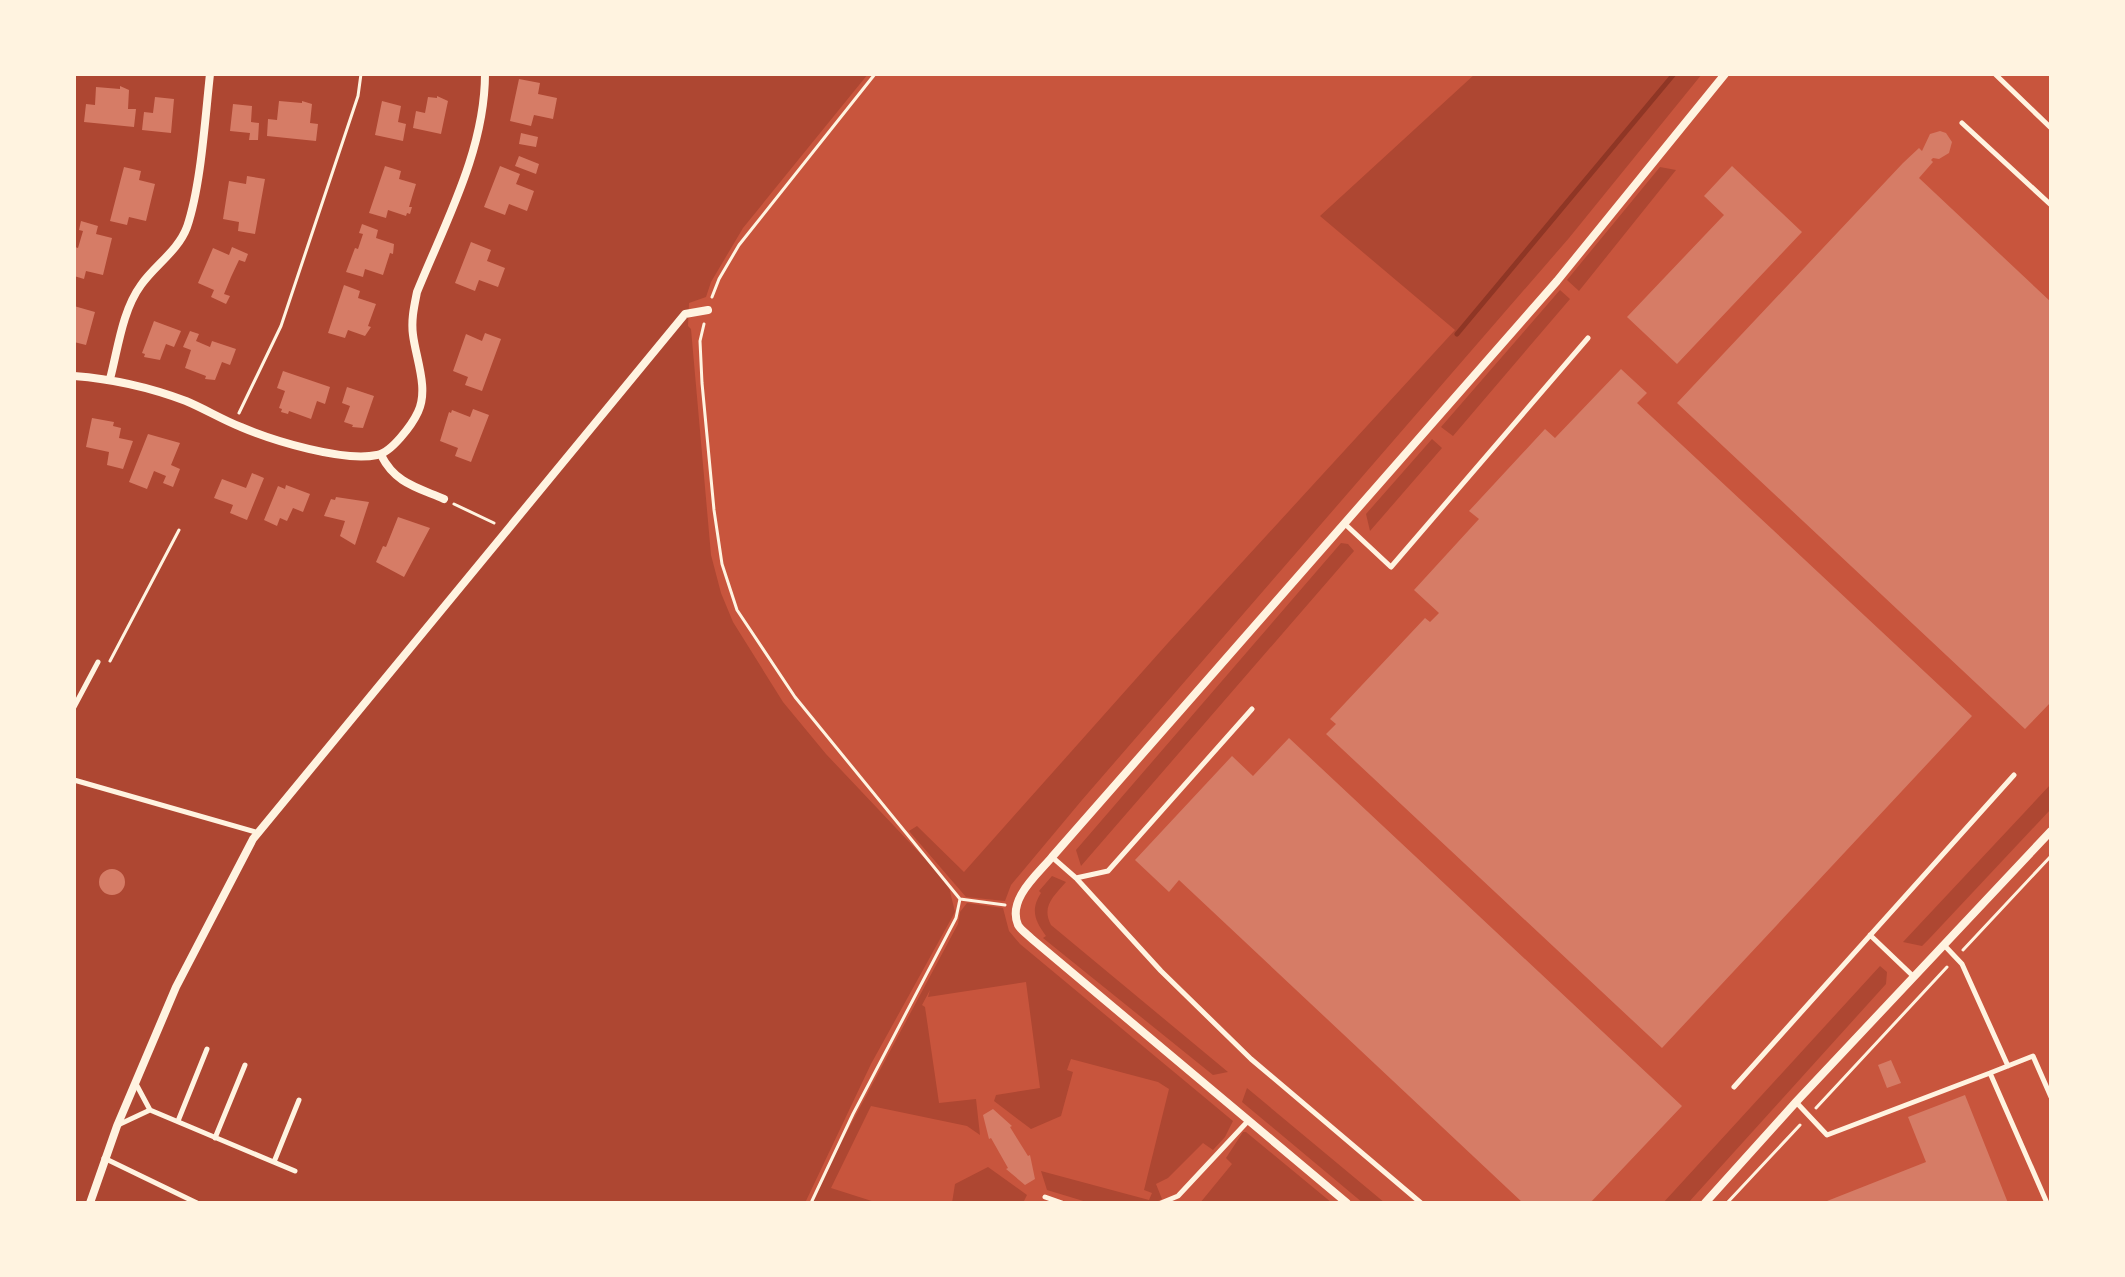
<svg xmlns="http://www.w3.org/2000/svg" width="2125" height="1277" viewBox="0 0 2125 1277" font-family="Quicksand,sans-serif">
<rect width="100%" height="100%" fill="#c8553d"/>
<!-- green -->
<path fill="#ae4732" d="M74,74H868L743,228L711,282L706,297L689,303L688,326L691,329L711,555L721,593L733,622L783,702L826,754L948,883L955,912L871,1064L805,1203H74Z
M1475,74H1702L1569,238L1082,800L1011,885L1005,901L966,897L909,831L917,826L964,872L1167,644L1455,330L1320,216Z
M1660,167L1676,170L1579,291L1567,280Z
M1560,290L1570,299L1453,436L1441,427Z
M1432,439L1442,448L1370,531L1366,514Z
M1341,543L1348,544L1354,551L1081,866L1076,850Z
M2051,784V809L1929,939L1922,946L1903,942Z
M1052,876L1066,882C1054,896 1041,906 1051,925L1228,1072L1213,1075L1043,938L1046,936C1035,921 1030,910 1041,893L1039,891Z
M967,903L1003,908L1009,931L1020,944L1233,1121L1225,1137L1213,1150L1203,1143L1168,1178L1156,1184L1162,1199L1154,1203H1090L1047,1190L1041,1171L1149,1200L1152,1193L1144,1190L1169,1089L1158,1082L1071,1059L1067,1070L1073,1072L1061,1116L1031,1129L994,1101L996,1095L1040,1088L1026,982L928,997L930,990L922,1005L925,1007L939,1103L976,1099L980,1135L967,1126L871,1106L831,1188L878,1203H811L819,1184L958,924L960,912Z
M1880,966L1887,972L1886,984L1688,1203H1663Z
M1247,1088L1385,1203H1363L1242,1102Z
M1243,1132H1246L1332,1203H1200L1232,1164L1226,1158Z
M988,1167L1027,1195L1023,1203H952L955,1184Z"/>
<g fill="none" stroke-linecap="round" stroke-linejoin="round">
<!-- stream -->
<path stroke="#8f3625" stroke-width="5" d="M1457,334L1674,74"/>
</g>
<!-- building -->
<path fill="#d67c66" d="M519,79L540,83L538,94L557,98L553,119L534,115L531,126L510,121Z
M120,86L129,90L128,109H136L134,127L84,122L86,104L95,105L96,87L120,89Z
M437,96L448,101L441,134L413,128L416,111L425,113L428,97L437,98Z
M155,97L174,99L171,133L142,130L144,112L153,113Z
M279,101L302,103V101L312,104L310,123L318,124L316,141L267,136L268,119L277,120Z
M382,101L401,106L398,122L406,124L403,141L375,135Z
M233,104L252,106L251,122L259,123L258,140H249L250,133L230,131Z
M1940,131L1946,133L1952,142L1949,153L1939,159L1933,158L1931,160L1933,162L1919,178L2051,302V702L2025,729L1677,403L1903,163L1919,148L1922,151L1930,134Z
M521,133L538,137L536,147L519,144Z
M519,156L539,164L536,174L515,166Z
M385,166L401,171L399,179L416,184L409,207H412L410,214L407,213L406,216L388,210L386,218L369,213Z
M500,166L520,174L516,184L534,191L527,211L509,204L505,215L484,207Z
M1732,166L1802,232L1677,364L1627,317L1724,215L1704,196Z
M124,167L141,171L139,180L155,184L146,221L129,217L127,225L110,221Z
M247,176L265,179L255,234L238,231L239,222L223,219L229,181L246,184Z
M81,221L98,226L96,234L112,238L103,275L86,271L84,279L74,276V250L75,247L78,248L83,231L79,230Z
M362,224L378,230L376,238L394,244L393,254L390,253L383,275L365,269L363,277L346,272L355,248L358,249L363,234L359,233Z
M471,242L491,250L487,261L505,268L498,287L479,280L475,291L455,283Z
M232,247L248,254L245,262L239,260L231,277L224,294L230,296L226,304L211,297L214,290L198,283L213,248L229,255Z
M344,285L360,291L358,298L376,304L368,326L371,327L365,336L348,330L345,338L328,333Z
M74,306L95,312L86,345L74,342Z
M154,321L181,331L174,347L166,344L160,360L144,357L145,354L142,353Z
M190,331L199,334L196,341L210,347L212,341L236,349L230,365L222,362L215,380L205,379L206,376L185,368L191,350L183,347Z
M485,333L501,339L482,391L465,385L468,377L453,371L466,334L482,341Z
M1621,369L1647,393L1637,403L1972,716L1662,1048L1326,734L1336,724L1330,719L1425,618L1430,622L1439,613L1414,590L1479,519L1469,511L1545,429L1555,438Z
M283,371L330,387L325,404L317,401L311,419L289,411L288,414L281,412L282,409L279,408L285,391L277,388Z
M347,387L374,396L363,428L352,427L353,425L344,422L350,406L342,403Z
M473,409L489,415L471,462L455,456L458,448L440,441L449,412L451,413L452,410L470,417Z
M92,418L114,422L113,426L121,428L119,438L133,441L123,469L107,465L109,452L86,447Z
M148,434L180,443L171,465L180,469L173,487L163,483L166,476L154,471L147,489L129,482Z
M252,473L264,478L247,520L230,513L233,505L214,498L222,479L246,488Z
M286,485L310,494L303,512L293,508L287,521L280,518L277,526L264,520L278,486L285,489Z
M336,497L369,502L355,545L340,536L345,521L324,516L331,499L335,500Z
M398,517L430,528L404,577L376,562L383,546L386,547Z
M1289,738L1682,1106L1590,1203H1523L1179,880L1169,892L1135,860L1232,756L1253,776Z
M99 882a13 13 0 1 1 26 0a13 13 0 1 1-26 0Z
M1891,1060L1901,1083L1887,1088L1878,1065Z
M1965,1095L2008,1203H1822L1926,1162L1908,1117Z
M993,1109L1012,1126L1010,1127L1028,1156L1030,1155L1035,1179L1025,1185L1006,1169L1008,1168L991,1138L989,1139L983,1115Z"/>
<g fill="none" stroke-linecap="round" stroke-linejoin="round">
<!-- path -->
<path stroke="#fff3e0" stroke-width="3" d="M712,297L719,279L739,245L875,74
M704,324L700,341L702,383L714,510L722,564L737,610L795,697L960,899L1005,905
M239,413L281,326L358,96L361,74
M454,504L494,523
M110,661L179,530
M1963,950L2051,856
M1816,1108L1947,967
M811,1203L853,1114L956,918L960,899
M1727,1203L1800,1125"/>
<!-- service -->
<path stroke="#fff3e0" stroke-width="5" d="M1995,74L2051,128
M1962,123L2051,205
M1345,524L1391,567L1588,338
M74,707L98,662
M74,780L259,833
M1052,857L1076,878L1161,971L1251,1059L1421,1203
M1076,878L1108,871L1252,709
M1870,935L1914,977
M1944,945L1962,964L2008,1066
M1990,1073L2033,1056L2051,1097
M135,1082L150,1110L295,1171
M1734,1087L2014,775
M1796,1102L1827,1135L1990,1073L2047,1203
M178,1121L207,1049
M118,1125L150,1110
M215,1138L245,1065
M104,1158L197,1203
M274,1162L299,1100
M1045,1197L1062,1203
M1161,1203L1178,1196L1248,1121"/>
<!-- minor -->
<path stroke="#fff3e0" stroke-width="8" d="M74,376C114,379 149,387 186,401C205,409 223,420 241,427C274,441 343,462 377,455C391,453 412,425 418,412C429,389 416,359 413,335C411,320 414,307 417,292C445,223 485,150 485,74
M110,379C118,349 122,311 141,285C155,265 178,251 187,227C201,186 205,119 210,74
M381,455C395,483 416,487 444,499
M90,1203L117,1126L176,987L253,839L685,314L708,310
M1347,1203L1032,939C1028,935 1020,929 1018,925C1007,899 1038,874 1052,857L1557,281L1725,74
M1705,1203L1796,1102L2051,831"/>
</g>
<!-- border -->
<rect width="2125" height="1277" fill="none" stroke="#fff3e0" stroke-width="152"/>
</svg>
